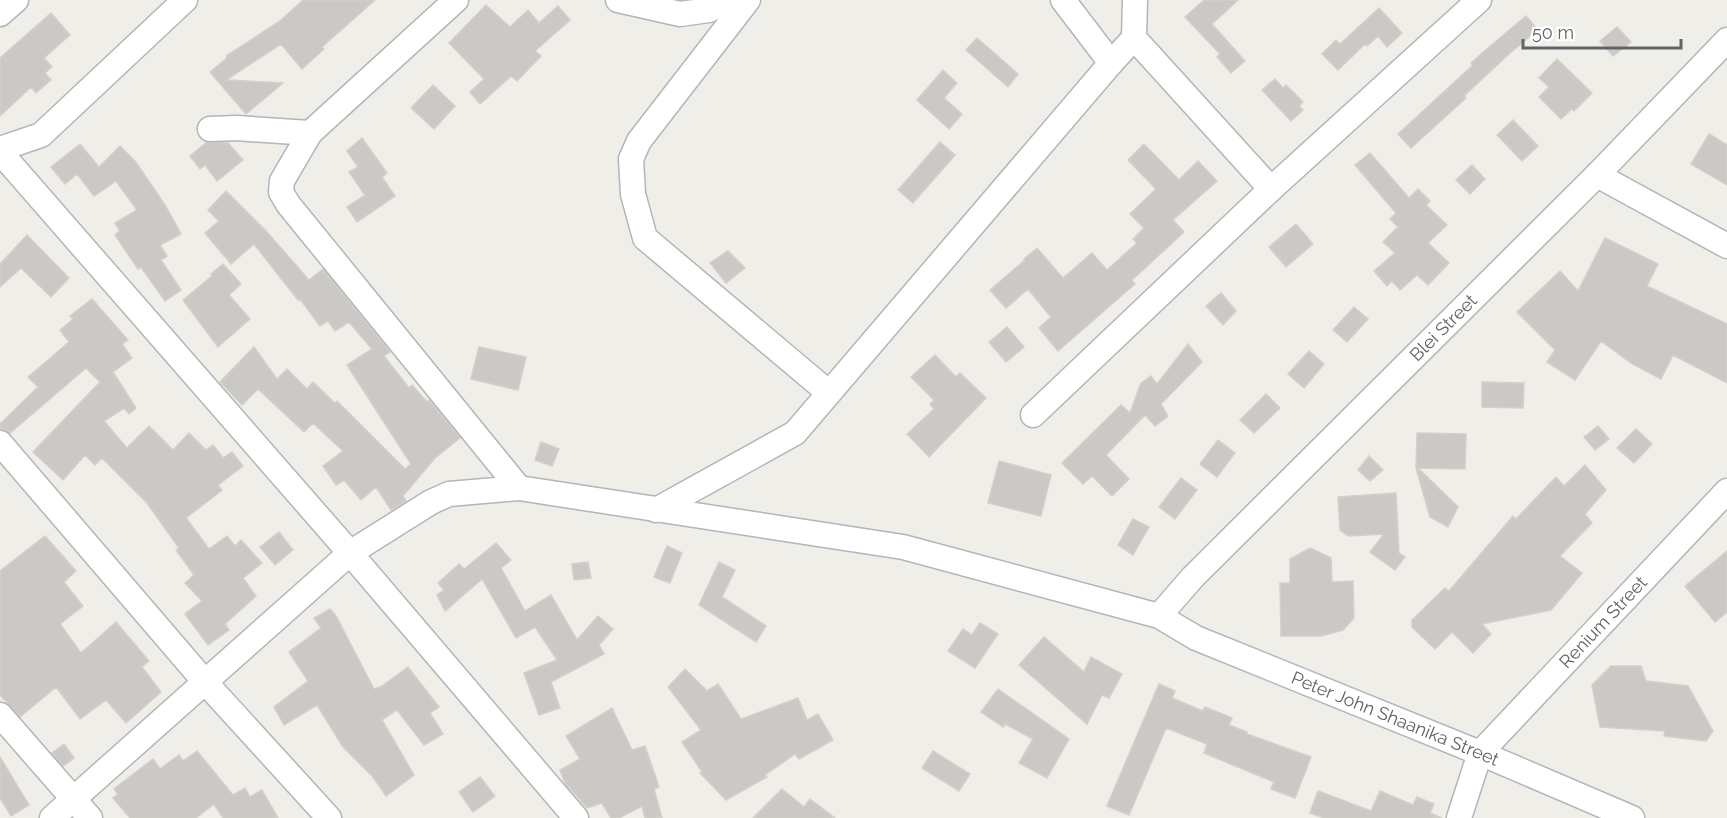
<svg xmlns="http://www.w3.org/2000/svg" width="1727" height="818" viewBox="0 0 1727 818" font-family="Raleway,sans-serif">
<rect width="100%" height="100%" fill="#f0eee9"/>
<!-- building -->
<path fill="#cbc9c5" stroke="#d4d0c8" stroke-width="1.5" d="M303,0H375L322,47L324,49L302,69L281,44L226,80L283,83L246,114L210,72L227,58L226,56L280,21Z
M1204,0H1238L1212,24L1245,61L1231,73L1217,57L1220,54L1185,17Z
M486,5L510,27L528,10L539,23L558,6L570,20L535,51L541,56L517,81L511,76L480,104L470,92L484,79L449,43Z
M1379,8L1402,33L1387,47L1378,36L1367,46L1365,44L1338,70L1322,54L1336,40L1340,44Z
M51,13L70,35L44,58L52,67L45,73L51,80L36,93L31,87L0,116V58Z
M1526,16L1538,30L1510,53L1464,96L1466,98L1411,148L1398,134L1473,65L1471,63L1489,47Z
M1617,27L1631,42L1613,56L1600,41Z
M977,38L1018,74L1008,87L966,50Z
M1557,59L1592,93L1574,111L1572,109L1561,119L1539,97L1549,87L1539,78Z
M943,70L957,83L944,98L962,114L949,129L917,100Z
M1275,79L1283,88L1286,85L1303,102L1299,106L1303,110L1291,121L1262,90Z
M433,85L455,106L434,129L411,108Z
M1513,120L1538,146L1522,161L1497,135Z
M1709,134L1727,145V185L1691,164Z
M362,138L387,173L382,177L395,196L357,222L347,207L365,195L349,172L358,167L347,151Z
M207,142L228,143L243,160L217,181L205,165L200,169L190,156Z
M940,142L955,155L913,203L898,190Z
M80,144L99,167L120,146L135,161L165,205L181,234L160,245L167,256L161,260L181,290L165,301L141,267L138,269L115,235L120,231L115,223L137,210L116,181L94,196L77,174L65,184L51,167Z
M1144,144L1179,180L1198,161L1217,181L1173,220L1184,232L1132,280L1135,284L1058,351L1039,328L1051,317L1028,289L1006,308L990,290L1025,260L1024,259L1037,248L1063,278L1092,253L1107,270L1137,243L1133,239L1144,228L1130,214L1156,189L1128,160Z
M1370,153L1409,198L1418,189L1430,201L1426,205L1447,225L1428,243L1449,263L1428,285L1417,275L1400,290L1392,281L1387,286L1374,271L1395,253L1383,242L1398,227L1390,219L1396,213L1355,165Z
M1472,165L1485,179L1470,194L1456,180Z
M226,191L267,232L309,280L323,269L390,352L384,356L409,388L412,385L427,402L429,400L460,438L435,458L403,496L406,501L391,510L376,487L361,500L344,480L336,485L323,466L343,451L313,423L304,432L258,389L242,405L220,382L254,347L277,379L287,369L307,389L313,382L335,403L337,401L405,469L411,464L347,365L372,349L349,322L335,331L328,321L320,326L300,299L298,300L254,244L231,264L205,233L219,221L208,210Z
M1296,224L1313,244L1286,267L1269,247Z
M27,235L69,278L51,297L21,268L0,287V264Z
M1605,238L1658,264L1647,286L1727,324V383L1673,355L1661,379L1631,363L1601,341L1575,380L1547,362L1555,350L1517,312L1560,271L1578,291Z
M728,251L745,268L726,283L710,263Z
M223,264L241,284L229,295L250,319L218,347L183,300L212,276L211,274Z
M1221,293L1236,311L1223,325L1206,306Z
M92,299L128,340L122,344L132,358L113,372L136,408L129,414L124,408L104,421L127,448L149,426L173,450L189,433L206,450L213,445L223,458L232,452L243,466L218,485L222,490L186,518L209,549L227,536L235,546L241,540L262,563L243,578L256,596L225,624L229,630L208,645L185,614L202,601L185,583L194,575L176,550L179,548L147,503L102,458L95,465L85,455L63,480L33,452L100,382L86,368L10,433L0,428V424L38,387L28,377L69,342L60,330L73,319L70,316Z
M1354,307L1368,319L1347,342L1333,330Z
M1007,327L1024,347L1006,362L989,342Z
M1188,344L1202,362L1161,404L1168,416L1155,426L1145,415L1106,455L1129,479L1112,496L1092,476L1083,484L1062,463L1121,405L1130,413L1141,383L1151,376L1157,384Z
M479,347L526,357L518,390L471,379Z
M1309,351L1324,364L1304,388L1288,374Z
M935,355L956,377L960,373L986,398L929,457L907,434L934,409L930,404L934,400L911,377Z
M1482,382L1524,383L1523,408L1482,407Z
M1266,394L1280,408L1254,433L1240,420Z
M1598,426L1609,439L1595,450L1584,437Z
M1636,429L1652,444L1634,463L1617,448Z
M1417,433L1466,434L1465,469L1418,468L1458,507L1448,527L1430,517L1416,468Z
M1218,440L1235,453L1217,477L1200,464Z
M541,442L559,449L552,466L535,460Z
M1369,456L1383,470L1370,481L1358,470Z
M999,461L1051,475L1041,516L988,503Z
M1585,465L1606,490L1585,514L1592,523L1560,556L1582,573L1551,610L1482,624L1491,634L1473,653L1452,632L1435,649L1412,627V620L1445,588L1449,591L1513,516L1516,519L1556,477L1564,486Z
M1181,478L1197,490L1175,519L1159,507Z
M1396,493L1399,553L1405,557L1395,570L1370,552L1384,534L1348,536L1340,530L1338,497Z
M1133,519L1149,527L1133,555L1118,545Z
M279,532L293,550L275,565L260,547Z
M45,536L76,571L64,582L83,606L60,624L81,653L116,622L149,661L142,667L161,692L126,723L106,700L80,719L56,687L20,717L0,695V571Z
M496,543L511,560L501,568L525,611L551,595L577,640L598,616L613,629L599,645L604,654L551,682L560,708L539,715L524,673L557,660L535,627L516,638L482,579L445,611L437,595L444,590L438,583L459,564L464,569Z
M667,546L682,553L670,583L654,577Z
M1310,548L1331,558L1332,582L1353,581L1354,618L1343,630L1321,636H1281L1280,583H1290V559Z
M1727,551V612L1715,622L1685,586Z
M588,562L591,578L574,580L572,564Z
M719,562L735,570L722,597L766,626L756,642L699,605Z
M330,609L336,616L374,689L382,686L408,667L439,707L430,713L443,734L424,745L397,710L382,720L414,775L386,796L373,777L343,747L317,705L284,725L274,707L308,681L289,652L321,628L314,618Z
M980,623L998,634L975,668L948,651L963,629L972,635Z
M1044,637L1084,672L1091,657L1122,674L1109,698L1102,695L1087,724L1019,665Z
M1611,666H1641L1646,681L1688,686L1713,731L1706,741L1664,736L1665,731L1600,727L1592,685Z
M685,669L707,691L718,684L741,719L798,698L807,720L818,714L833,740L799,759L795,754L765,775L767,777L726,800L700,773L702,772L682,742L701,730L668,687Z
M1159,684L1175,691L1172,698L1203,711L1205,707L1232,718L1229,725L1247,732V734L1311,757L1295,798L1271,789L1274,782L1204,753L1207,744L1166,728L1129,815L1107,806Z
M998,689L1069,739L1047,778L1019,763L1033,739L1005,724L1003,727L981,712Z
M612,708L632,750L645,746L659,787L654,789L662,818H645L642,806L619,818H611L602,803L587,808L565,783L560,770L580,759L566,736Z
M64,744L74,758L63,766L52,753Z
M197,751L233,795L245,788L250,797L262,790L278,818H223L214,804L196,818H130L113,798L118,794L114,789L153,759L160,769L179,755L183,761Z
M933,751L970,774L959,791L922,768Z
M0,757L29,805L11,816L0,798Z
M480,777L495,796L473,812L459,792Z
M782,789L804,807L810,799L835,818H753Z
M1318,791L1371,811L1380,791L1413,805L1417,797L1434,804L1430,813L1442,818H1324L1310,813Z"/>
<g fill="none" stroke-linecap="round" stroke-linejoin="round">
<!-- minor casing -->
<g stroke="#b3b5b9" stroke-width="27">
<g id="minor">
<path d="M618,0L680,14L709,10L730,0"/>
<path d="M748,0L639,141L631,159L633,194L645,238L829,393"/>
<path d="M1063,0L1111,63"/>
<path d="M1135,0L1134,38L1271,189"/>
<path d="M0,14L16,0"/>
<path d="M210,129L236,128L310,133L456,0"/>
<path d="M310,133L282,181L281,192L288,204L519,488"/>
<path d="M0,149L41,135L185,0"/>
<path d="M0,152L350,553L576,818"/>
<path d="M1597,175L1727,246"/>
<path d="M1033,415L1271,189L1479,0"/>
<path d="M0,443L205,682L329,818"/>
<path d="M656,510L795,433L1111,63L1134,38"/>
<path id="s1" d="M1159,616L1193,577L1597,175L1727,40"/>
<path d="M0,715L90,818"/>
<path id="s2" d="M52,818L350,553L431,502L449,494L519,488L903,547L1159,616L1196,638L1480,753L1632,818"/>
<path id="s3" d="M1459,818L1480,753L1727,491"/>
</g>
</g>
<!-- minor -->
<use href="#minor" stroke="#fff" stroke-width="24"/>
</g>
<g text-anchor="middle" stroke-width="6" stroke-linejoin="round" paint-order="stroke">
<!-- street labels -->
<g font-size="18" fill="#606367" stroke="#fff">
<text dy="6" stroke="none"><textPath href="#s1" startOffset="405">Blei Street</textPath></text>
<text dy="6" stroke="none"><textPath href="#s3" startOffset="248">Renium Street</textPath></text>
<text dy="6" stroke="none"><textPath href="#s2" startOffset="1496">Peter John Shaanika Street</textPath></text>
</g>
</g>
<!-- scale -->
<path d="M1523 39v9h158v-9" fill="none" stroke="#606367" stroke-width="3"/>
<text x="1532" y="39" font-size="18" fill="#606367" stroke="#ffffff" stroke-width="4.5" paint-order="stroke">50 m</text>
</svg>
